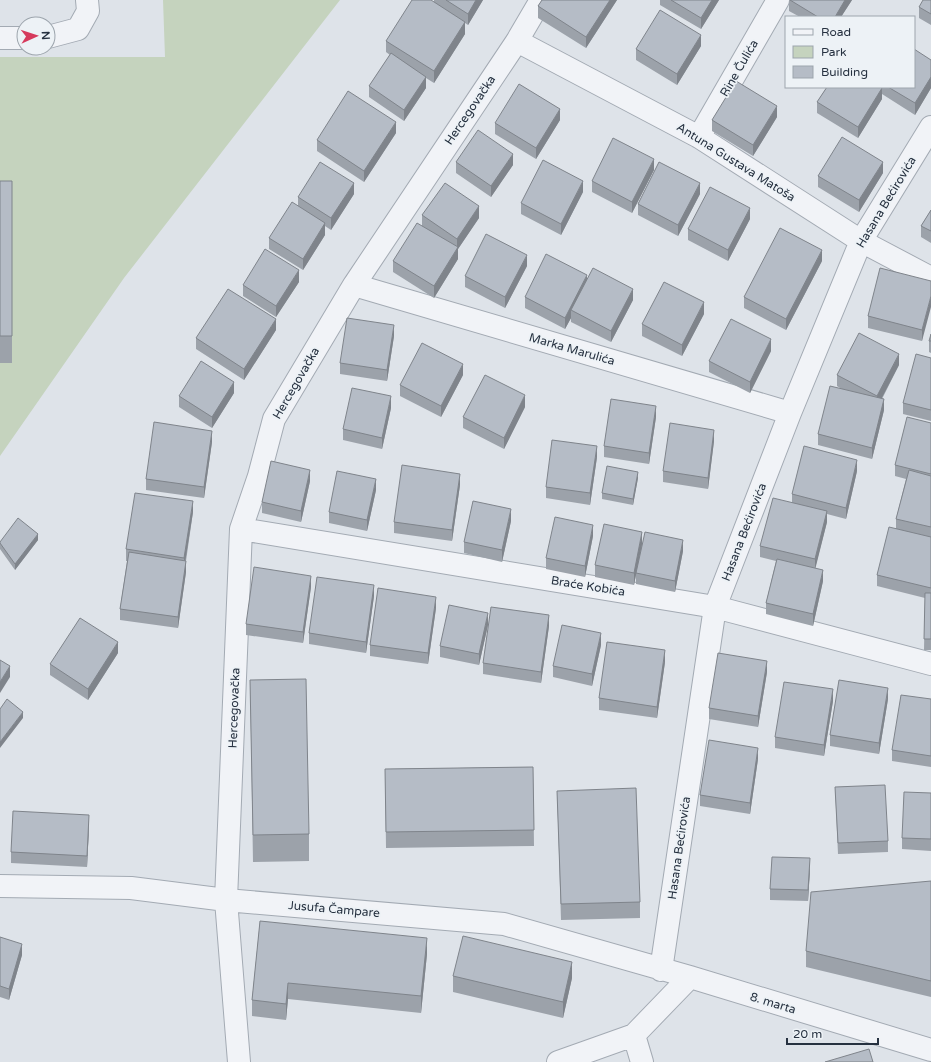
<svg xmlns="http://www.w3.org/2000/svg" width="931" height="1062" viewBox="0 0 931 1062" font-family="'Varela Round',sans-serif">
<rect width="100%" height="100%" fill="#dee3e9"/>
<!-- green -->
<path fill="#c5d3be" d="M163,0H340L124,278L0,456V57H165Z"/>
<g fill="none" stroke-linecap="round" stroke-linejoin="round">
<!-- minor casing -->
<g stroke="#a3aab3" stroke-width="24">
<path id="minor" d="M48,37L78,29L88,11L87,0
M0,38H24
M517,41L699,137L861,241L931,278
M699,137L778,0
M354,285L790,413
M241,529L715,607L931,664
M0,886L131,888L226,900L504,924L690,977L931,1050
M661,970L715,607L790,413L861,241L931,127
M634,1035L642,1062
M239,1062L226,900L241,529L259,476L274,419L354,285L517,41L541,0
M558,1062L634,1035L690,977"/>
</g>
<!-- minor -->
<use href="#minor" stroke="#f1f3f7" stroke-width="22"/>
</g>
<!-- wall -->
<path fill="#9ca2aa" d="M434,0H483L468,25L465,23V34L434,83L426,78V88L404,121L369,97V86L390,55L386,52V41L434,2Z
M542,0H617L586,48L538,18V6Z
M660,0H719L701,29L660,5Z
M789,0H852L841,17H800L789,11Z
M931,0V25L919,18V7Z
M701,46L677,85L636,60V49Z
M931,60V88L915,115L882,94V99L858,138L817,113V102L827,87H914Z
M777,117L753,156L712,131V120Z
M560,120L536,159L495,134V123Z
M396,133L364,182L317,151V140Z
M456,162L513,165L491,197L456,173Z
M654,170L632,213L592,192V181Z
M883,173L859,212L818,187V176Z
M0,181H12V363H0Z
M583,192L561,235L521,214V203Z
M354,194L331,230L325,226V235L303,270L269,249V238L298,206V197Z
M700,194L678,236L638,215V204Z
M931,210V243L921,237V226Z
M422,215L479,218L458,249V259L434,298L393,272V261L422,226Z
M750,219L728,261L688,240V229Z
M822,261L786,330L744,308V297Z
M527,266L505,308L465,287V276Z
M587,280L633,300L611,342L571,322V318L565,329L525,308V297Z
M931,281L922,341L868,328V316Z
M299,282L276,317L243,296V285Z
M704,314L682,356L642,336V324Z
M276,330L244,380L196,349V338Z
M394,336L387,381L340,374V363Z
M929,341H931V353L929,352Z
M771,351L750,393L709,372V361Z
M931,358V421L903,414V403Z
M899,365L882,399L884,410L872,459L818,445V434L840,388L837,386V375Z
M463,375L441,417L400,396V385Z
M234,393L212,428L179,407V396Z
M525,407L504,449L463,428V417Z
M391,408L382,449L343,440V429Z
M656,417L649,464L604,457V446Z
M931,423V650H924L925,598L877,586V575L896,528V519L906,479L895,476V465Z
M714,441L708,489L663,482V471Z
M212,442L204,498L146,490V479Z
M597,457L590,505L546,498V487Z
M857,471L846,519L827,514V522L815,568L823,581L813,626L766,614V603L776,561L760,557V546L792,502V494Z
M638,478L633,505L602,499V493Z
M310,481L301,522L262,513V502Z
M460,485L452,541L394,533V522Z
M376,490L367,531L329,523V512Z
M193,512L186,561V572L178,628L120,620V609L127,561H126V549Z
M511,521L502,562L464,553V542Z
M593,536L585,577L546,569V558Z
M38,540L15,570L0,549V542Z
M642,543L683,551L675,592L636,584V575L634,585L595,577V565Z
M311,587L303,643L246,635V624Z
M374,596L366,653L309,644V633Z
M436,608L428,664L370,656V645Z
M488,625L479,665L440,657V646Z
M549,626L541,683L483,674V663Z
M601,645L592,686L553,677V666Z
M118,653L88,700L50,675V664Z
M665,662L657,718L599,710V698Z
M767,672L758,727L709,719V708Z
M250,680L309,834V861L253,862Z
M888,699L879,754L830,746V735Z
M931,699V767L892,761V750Z
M833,701L824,756L775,748V737Z
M758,759L750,814L700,806V795Z
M533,767L534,846L386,848L385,769Z
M835,787L888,841V852L838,854Z
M557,791L640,902V918L561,920Z
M931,793V851L902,849V838Z
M89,827L87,867L11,863V852Z
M810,869L808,901L770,900V889Z
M931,881V997L806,967V951Z
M260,921L427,954L421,1013L288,999L286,1020L252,1016V1000Z
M0,937L22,955L9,1000L0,997Z
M453,976L572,978L563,1018L453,992Z"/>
<!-- shaded-wall -->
<path fill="#7f848b" d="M476,0H483L468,25V14Z
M610,0H617L586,48V37Z
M712,0H719L701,29V18Z
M845,0H852L841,17H835Z
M465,22V34L434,83V71Z
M701,35V46L677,85V74Z
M426,77V88L404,121V110Z
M931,77V88L915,115V103Z
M882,88V99L858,138V127Z
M777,106V117L753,156V145Z
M560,109V120L536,159V148Z
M396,122V133L364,182V171Z
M513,154V165L491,197V186Z
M654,159V170L632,213V202Z
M883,162V173L859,212V200Z
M583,181V192L561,235V224Z
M354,183V194L331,230V218Z
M700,183V194L678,236V225Z
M479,206V218L458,249V259L434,298V286L457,249V239Z
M750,208V219L728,261V250Z
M325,223V235L303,270V259Z
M822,250V261L786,330V319Z
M527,255V266L505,308V297Z
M299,270V282L276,317V306Z
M587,275V286L571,310V318L565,329V318Z
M633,289V300L611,342V331Z
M931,296V307L922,341V330Z
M704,302V314L682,356V345Z
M276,319V330L244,380V369Z
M394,325V336L387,381V370Z
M771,339V351L750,393V382Z
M899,354V365L877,407V396Z
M463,364V375L441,417V406Z
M234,382V393L212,428V417Z
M525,395V407L504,449V438Z
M391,396V408L382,449V438Z
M884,399V410L872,459V448Z
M656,406V417L649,464V453Z
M714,430V441L708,489V478Z
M212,431V442L204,498V487Z
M597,446V457L590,505V493Z
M857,460V471L846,519V508Z
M310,470V481L301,522V511Z
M638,472V478L633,505V499Z
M460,474V485L452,541V530Z
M376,479V490L367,531V520Z
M193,501V512L184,569V558Z
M511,509V521L502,562V550Z
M827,511V522L815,570V559Z
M593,525V536L585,577V566Z
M642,532V544L634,585V573Z
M38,534V540L15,570V564Z
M683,540V551L675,592V581Z
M186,561V572L178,628V617Z
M823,570V581L813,626V614Z
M311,576V587L303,643V632Z
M374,585V596L366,653V642Z
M436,597V608L428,664V653Z
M488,613V625L479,665V654Z
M549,615V626L541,683V672Z
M601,633V645L592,686V674Z
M118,642V653L88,700V689Z
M665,650V662L657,718V707Z
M767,661V672L758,727V716Z
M10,666V677L0,693V682Z
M888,688V699L879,754V743Z
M833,689V701L824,756V745Z
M23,712V718L0,748V742Z
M758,748V759L750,814V803Z
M89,815V827L87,867V856Z
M810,858V869L808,901V890Z
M427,938V954L421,1013V996Z
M22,944V955L9,1000V989Z
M572,962V978L563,1018V1002Z
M288,983V999L286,1020V1004Z"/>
<!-- building -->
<path fill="#b5bcc6" stroke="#7f848b" d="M412,0H431L465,22L434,71L386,41Z
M446,0H476L468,14Z
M542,0H610L586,37L538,6Z
M671,0H712L701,18Z
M790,0H845L835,17H818Z
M923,0H931V14L919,7Z
M660,10L701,35L677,74L636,49Z
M914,49L931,60V77L915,103L888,87H914Z
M391,53L426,77L404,110L369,86Z
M736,81L777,106L753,145L712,120Z
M519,84L560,109L536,148L495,123Z
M827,87H880L882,88L858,127L817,102Z
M348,91L396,122L364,171L317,140Z
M478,130L513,154L491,186L456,162Z
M842,137L883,162L859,200L818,176Z
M613,138L654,159L632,202L592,181Z
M543,160L583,181L561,224L521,203Z
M320,162L354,183L331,218L298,197Z
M659,162L700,183L678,225L638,204Z
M0,181H12V336H0Z
M445,183L479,206L457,239L422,215Z
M710,187L750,208L728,250L688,229Z
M292,202L325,223L303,259L269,238Z
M931,210V231L921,226Z
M417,223L458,247L434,286L393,261Z
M780,228L822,250L786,319L744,297Z
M486,234L527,255L505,297L465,276Z
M265,249L299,270L276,306L243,285Z
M546,254L587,275L565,318L525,297Z
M593,268L633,289L611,331L571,310Z
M880,268L931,281V296L922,330L868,316Z
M664,282L704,302L682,345L642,324Z
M228,289L276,319L244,369L196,338Z
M347,318L394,325L387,370L340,363Z
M731,319L771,339L750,382L709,361Z
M859,333L899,354L877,396L837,375Z
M931,334V341H929Z
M422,343L463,364L441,406L400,385Z
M916,354L931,358V410L903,403Z
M201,361L234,382L212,417L179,396Z
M485,375L525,395L504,438L463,417Z
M830,386L884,399L872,448L818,434Z
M352,388L391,396L382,438L343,429Z
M611,399L656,406L649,453L604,446Z
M907,417L931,423V474L895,465Z
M154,422L212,431L204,487L146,479Z
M670,423L714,430L708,478L663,471Z
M552,440L597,446L590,493L546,487Z
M804,446L857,460L846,508L792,494Z
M271,461L310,470L301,511L262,502Z
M402,465L460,474L452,530L394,522Z
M607,466L638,472L633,499L602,493Z
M909,470L931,476V527L896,519Z
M337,471L376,479L367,520L329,512Z
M135,493L193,501L184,558L126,549Z
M773,498L827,511L815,559L760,546Z
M473,501L511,509L502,550L464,542Z
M555,517L593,525L585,566L546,558Z
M18,518L38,534L15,564L0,543V542Z
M604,524L642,532L634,573L595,565Z
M889,527L931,537V588L877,575Z
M645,532L683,540L675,581L636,573Z
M129,552L186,561L178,617L120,609Z
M777,559L823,570L813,614L766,603Z
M254,567L311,576L303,632L246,624Z
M317,577L374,585L366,642L309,633Z
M378,588L436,597L428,653L370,645Z
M925,593H931V639H924Z
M449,605L488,613L479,654L440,646Z
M491,607L549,615L541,672L483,663Z
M80,618L118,642L88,689L50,664Z
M562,625L601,633L592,674L553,666Z
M607,642L665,650L657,707L599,698Z
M718,653L767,661L758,716L709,708Z
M0,660L10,666L0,682Z
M306,679L309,834L253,835L250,680Z
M839,680L888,688L879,743L830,735Z
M784,682L833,689L824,745L775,737Z
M901,695L931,699V756L892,750Z
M7,699L23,712L0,742V709Z
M709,740L758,748L750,803L700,795Z
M533,767L534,830L386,832L385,769Z
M885,785L888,841L838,843L835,787Z
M636,788L640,902L561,904L557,791Z
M904,792L931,793V839L902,838Z
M13,811L89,815L87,856L11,852Z
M772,857L810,858L808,890L770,889Z
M931,881V981L806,951L811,892Z
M260,921L427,938L421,996L288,983L286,1004L252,1000Z
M463,936L572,962L563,1002L453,976Z
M0,937L22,944L9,989L0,986Z
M869,1049L873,1062H825Z"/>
<g text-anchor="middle" stroke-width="3.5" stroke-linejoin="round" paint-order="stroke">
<!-- street labels -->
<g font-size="12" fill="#263140" stroke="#edf2f6">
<text transform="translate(739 68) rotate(-60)" y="4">Rine Čulića</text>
<text transform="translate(470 110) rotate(-56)" y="4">Hercegovačka</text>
<text transform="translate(736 162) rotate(32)" y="4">Antuna Gustava Matoša</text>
<text transform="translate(886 202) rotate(-59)" y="4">Hasana Bećirovića</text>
<text transform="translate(572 349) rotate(16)" y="4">Marka Marulića</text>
<text transform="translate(296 383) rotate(-60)" y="4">Hercegovačka</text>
<text transform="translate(744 532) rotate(-69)" y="4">Hasana Bećirovića</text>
<text transform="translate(588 586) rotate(9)" y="4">Braće Kobića</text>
<text transform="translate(234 708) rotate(-88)" y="4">Hercegovačka</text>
<text transform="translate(679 848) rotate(-82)" y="4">Hasana Bećirovića</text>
<text transform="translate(334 909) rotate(5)" y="4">Jusufa Čampare</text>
<text transform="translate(773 1003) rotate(17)" y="4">8. marta</text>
</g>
</g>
<!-- legend -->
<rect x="785" y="16" width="130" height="72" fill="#edf2f6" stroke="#9da5ad"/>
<rect x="793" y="29" width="20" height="6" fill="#f1f3f7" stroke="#9da5ad"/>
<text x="821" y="36" font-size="12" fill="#263140">Road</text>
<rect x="793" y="46" width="20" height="12" fill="#c5d3be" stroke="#9da5ad"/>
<text x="821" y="56" font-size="12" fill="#263140">Park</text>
<rect x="793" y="66" width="20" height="12" fill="#b5bcc6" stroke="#9da5ad"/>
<text x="821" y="76" font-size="12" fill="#263140">Building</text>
<!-- north arrow -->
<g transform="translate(36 36) rotate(87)"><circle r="19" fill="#edf2f6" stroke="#9da5ad"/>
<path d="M0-3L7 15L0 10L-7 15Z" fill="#d63a5c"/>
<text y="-6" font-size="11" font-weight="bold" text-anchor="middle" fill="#263140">N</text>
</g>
<!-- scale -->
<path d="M787 1038v6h91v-6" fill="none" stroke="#263140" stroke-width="2"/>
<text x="793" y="1038" font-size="12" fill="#263140" stroke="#edf2f6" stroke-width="3" paint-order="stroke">20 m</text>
</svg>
